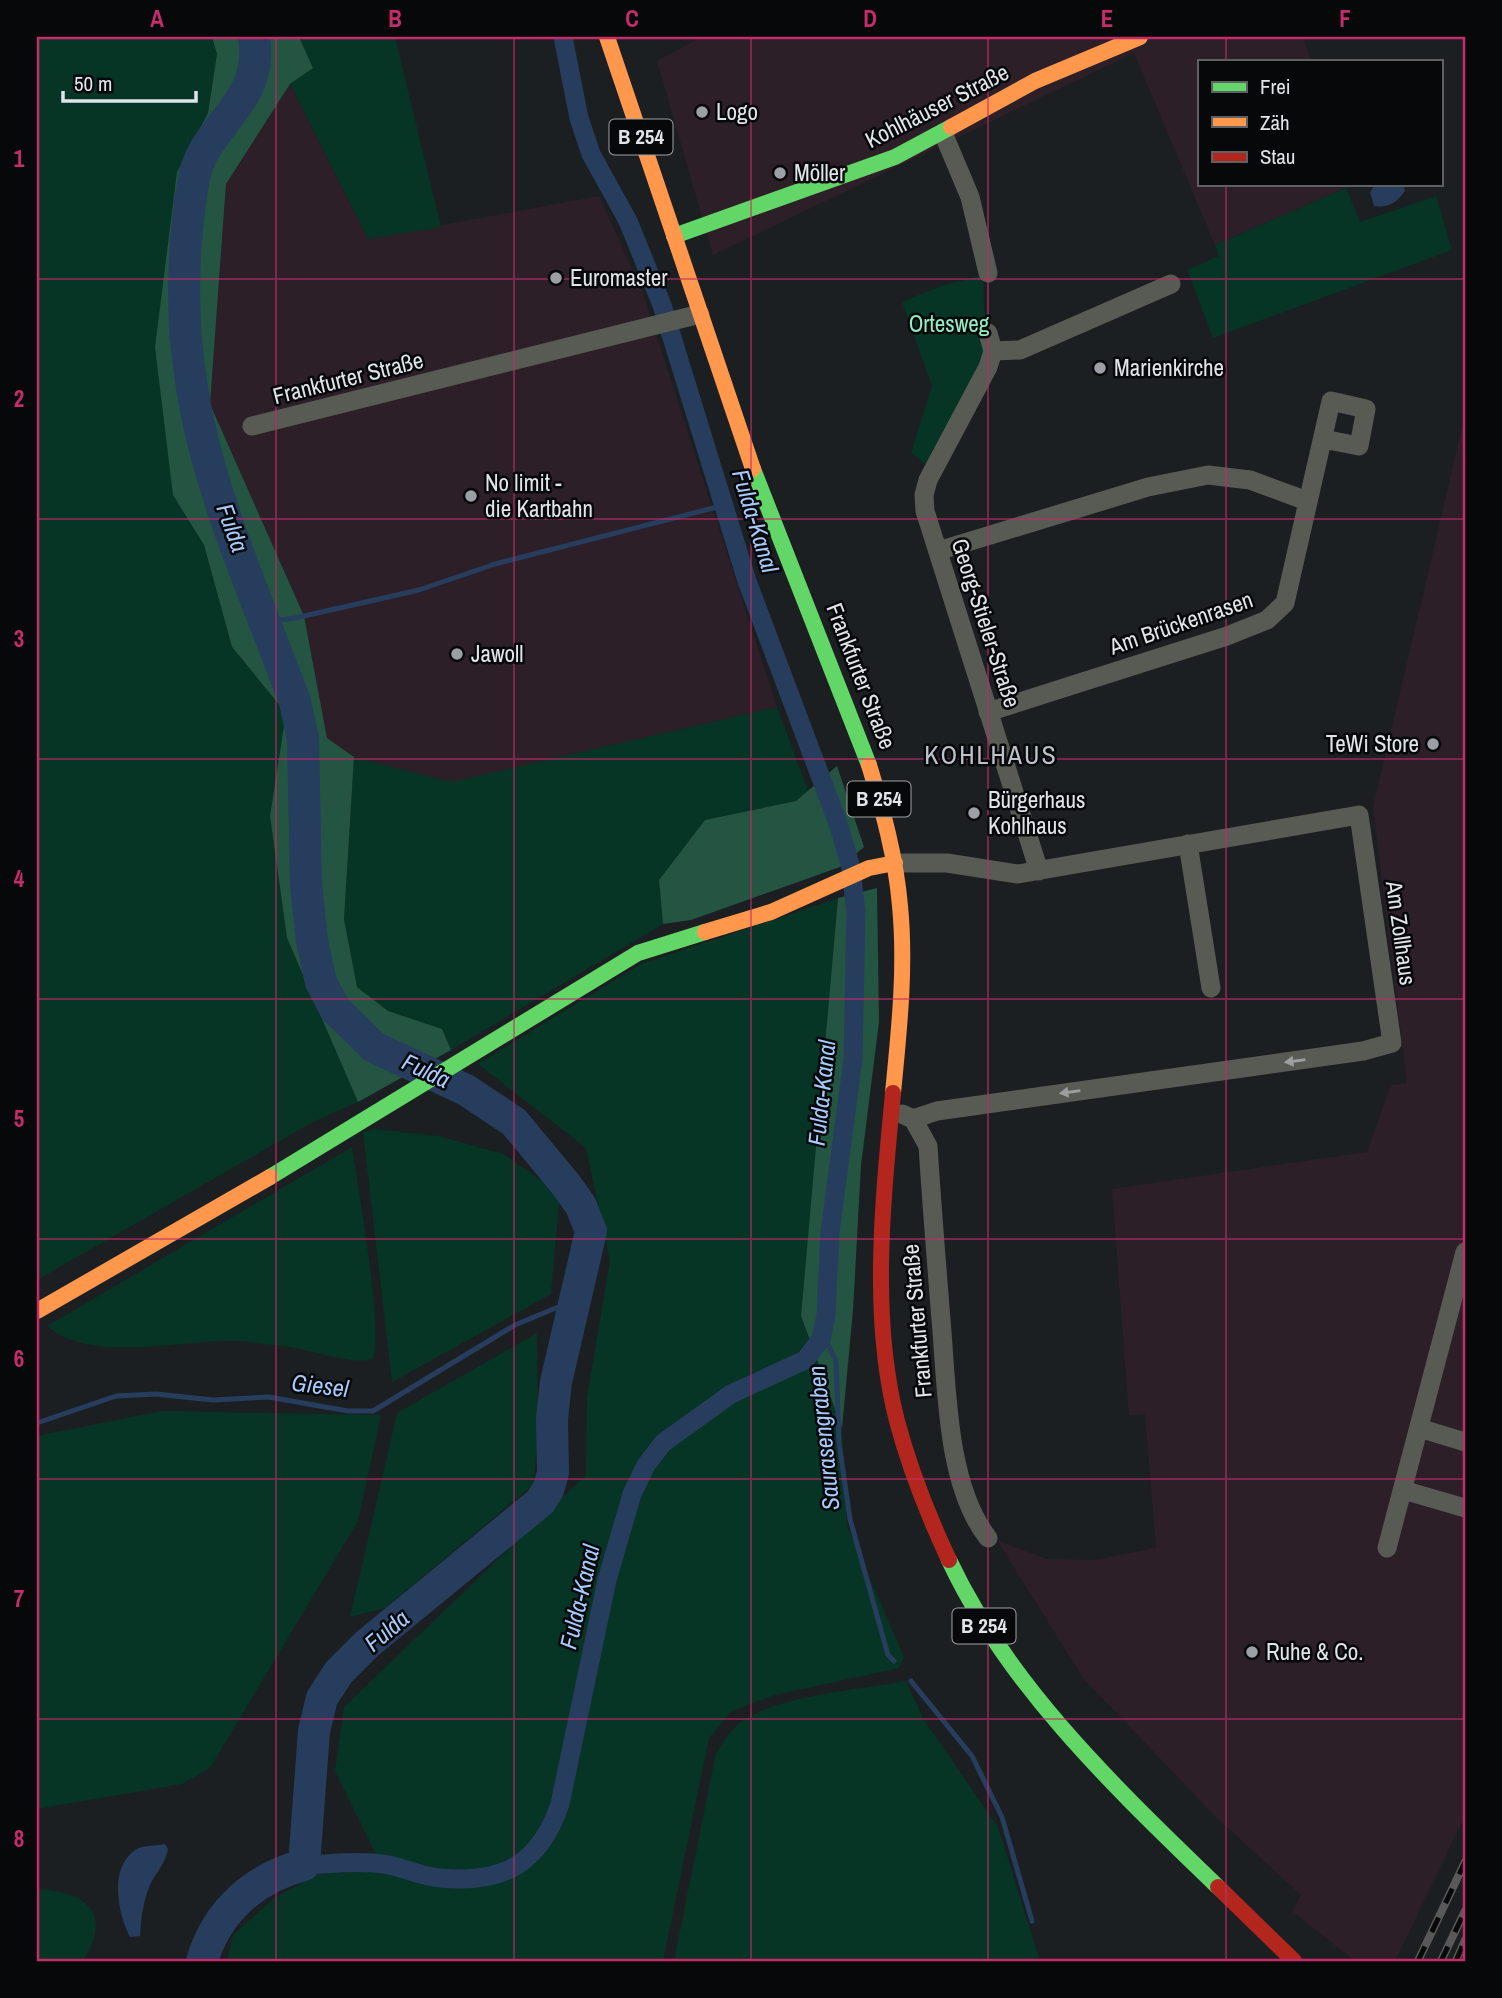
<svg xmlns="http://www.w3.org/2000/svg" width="1502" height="1998" viewBox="0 0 1502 1998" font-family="'Archivo Narrow',sans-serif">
<rect width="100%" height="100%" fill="#1c1f22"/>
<!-- commercial -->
<path fill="#2c1f28" d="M701,37H1302L1312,61H1199V184H1347L1346,188L1215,245L1134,53L713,255L657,61Z
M290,84L368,239L599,196L642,291L777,707L451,783L354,757L327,738L304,616L210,404L226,184Z
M1465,415V1816L1395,1961H1355L1292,1911L1301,1895L1216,1817L1083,1678L997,1540L1046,1559L1094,1560L1156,1548L1145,1414L1129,1416L1112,1189L1367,1152L1391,1085L1407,1083L1373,808Z"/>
<!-- green -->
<path fill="#063425" d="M37,37H212L217,54L208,113L177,172L173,495L204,545L232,647L286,713L270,816L287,938L358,1102L311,1123L37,1280Z
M299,37H395L441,227L368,239L290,84L313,68Z
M1346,188L1360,222L1436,196L1452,250L1213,338L1187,270L1219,256L1215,245Z
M983,275L986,357L941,454L925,464L911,453L932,386L902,302L941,286Z
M777,707L808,791L796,801L705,820L659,880L663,924L451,1050L442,1029L388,1011L357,987L344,919L354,757L451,782Z
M838,898L801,1316L842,1428L847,1526L904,1657L899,1668L775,1695L732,1711L709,1738L663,1961H227L233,1935L275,1897L320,1874L382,1866L335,1771L344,1707L586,1475L587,1397L610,1261L586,1148L478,1064L641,964Z
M373,1129L439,1136L503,1154L560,1193L551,1294L392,1382L363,1132Z
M352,1147C357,1181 385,1337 372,1359C354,1366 310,1349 288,1347C267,1345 245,1340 224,1341C172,1342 89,1362 47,1326Z
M537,1333L538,1437L533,1485L385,1608L350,1617L397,1413Z
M162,1411L381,1415L358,1521L210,1768L182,1784L37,1809V1436Z
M906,1681L924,1720L998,1827L1040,1961H674L715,1757C722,1742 733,1725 749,1717C790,1694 859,1690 906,1681Z
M37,1889C87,1892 113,1913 83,1961H37Z"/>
<!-- forest -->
<path fill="#245542" d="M212,37H299L313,68L290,84L226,184L210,404L304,616L327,738L354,757L344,919L357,987L388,1011L442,1029L451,1050L358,1102L287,938L270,816L286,713L232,647L204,545L173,495L155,347L177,172L208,113L217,54Z
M837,766L864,847L840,867L691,920L663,924L659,880L705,820L796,801Z
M877,888L879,1022L861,1165L853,1310L842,1428L801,1316L838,898Z"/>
<!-- water -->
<path fill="#273d5e" d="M1376,184H1403L1405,191C1396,203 1389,208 1374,206L1370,192Z
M165,1844L168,1849C165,1864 157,1871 150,1885C143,1901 141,1919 140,1936L130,1937C118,1914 108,1866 137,1849C144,1845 157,1846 165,1844Z"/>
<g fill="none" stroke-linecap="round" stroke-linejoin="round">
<!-- stream -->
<path stroke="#273d5e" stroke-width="5" d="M266,622L295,618L419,590L495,564L725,505
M822,1332L836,1361L839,1443L850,1519L888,1655L894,1661
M37,1423L116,1396L156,1394L213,1400L269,1397L348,1411H373L515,1325L575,1300
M911,1681L972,1756L1002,1817L1032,1921"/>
<!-- canal -->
<path stroke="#273d5e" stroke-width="19" d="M304,1865C332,1864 361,1860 389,1865C407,1869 424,1877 441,1878C504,1884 540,1863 560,1804L607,1580L632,1494L646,1465L663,1443L731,1394L805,1360L821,1339L826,1315L830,1232L853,1059L856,913L851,868L839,826L747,581L662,305L628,221L591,154L579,118L563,37"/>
<!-- river -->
<path stroke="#273d5e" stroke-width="32" d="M202,1961C217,1911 254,1878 304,1865L314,1731L322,1698L339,1672L367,1644L540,1502L548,1490L553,1473L552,1419L556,1382L591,1231L581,1206L567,1186L514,1122L466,1090L374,1047L335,1009L321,982L312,941L306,884L303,739L295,702C256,595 205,487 190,374C181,312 183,245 193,183C202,123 265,106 254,37"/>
<!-- street -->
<path stroke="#585a54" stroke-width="19" d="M943,133L970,197L988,273
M988,333L993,351L988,367L928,480L924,495L925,511L1039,871
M993,351L1020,350L1171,284
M252,426L700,314
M938,551L1148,487L1208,475L1250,480L1307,501
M988,712L1227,636L1267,620L1285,603L1331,401L1366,409L1359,446L1323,439
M1188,844L1211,988
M895,863H947L1018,874L1359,815L1392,1043L1363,1051L937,1111L913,1119
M902,1114L913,1119L928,1146C932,1208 937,1270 942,1332C947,1395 948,1487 988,1538
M1419,1428L1465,1442
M1403,1490L1465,1508
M1387,1548L1465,1252"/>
<!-- fast -->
<path stroke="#63d668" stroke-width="16" d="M674,236L895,157L951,127
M753,469L869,765
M270,1177L638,953L705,932
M949,1560C1009,1688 1118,1790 1218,1887"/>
<!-- slow -->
<path stroke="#ff974d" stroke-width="16" d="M607,37L753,469
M951,127L1035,81L1140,37
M869,765C883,811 896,858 900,906C906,968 899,1031 893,1093
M705,932L771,912L869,868L895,863
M37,1311L270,1177"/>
<!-- jam -->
<path stroke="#b3261e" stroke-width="16" d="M893,1093C883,1199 870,1317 897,1421C910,1470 928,1515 949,1560
M1218,1887L1294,1961"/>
<!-- rail casing -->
<g stroke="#585a59" stroke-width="8">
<path id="rail" d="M1418,1961L1465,1862
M1441,1961L1465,1911
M1456,1961L1465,1940"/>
</g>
<!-- rail -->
<use href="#rail" stroke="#06080a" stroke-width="5" stroke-dasharray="16" stroke-linecap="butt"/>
</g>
<!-- one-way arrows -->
<defs><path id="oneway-solid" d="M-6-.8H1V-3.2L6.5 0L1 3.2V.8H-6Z" transform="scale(1.75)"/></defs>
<g fill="#9c9f9e">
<use href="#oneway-solid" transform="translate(1295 1061) rotate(172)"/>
<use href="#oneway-solid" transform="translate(1070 1092) rotate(172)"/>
</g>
<!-- grid -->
<path fill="none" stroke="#c52c69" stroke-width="2" stroke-opacity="0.55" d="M276,37V1961M514,37V1961M751,37V1961M988,37V1961M1226,37V61M1226,184V1961M37,279H1465M37,519H1465M37,759H1465M37,999H1465M37,1239H1465M37,1479H1465M37,1719H1465"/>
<!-- markers -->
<g fill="#9c9fa3" stroke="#06080a" stroke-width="2.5">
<circle cx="702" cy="112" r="7"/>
<circle cx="780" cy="173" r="7"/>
<circle cx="556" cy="278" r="7"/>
<circle cx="1100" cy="368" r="7"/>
<circle cx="471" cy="496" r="7"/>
<circle cx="457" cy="654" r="7"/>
<circle cx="1433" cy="744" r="7"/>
<circle cx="974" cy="813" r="7"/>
<circle cx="1252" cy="1652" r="7"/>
</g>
<g text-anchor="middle" stroke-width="5" stroke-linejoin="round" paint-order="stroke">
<!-- shield labels -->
<g fill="#06080a" stroke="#9fa2a5" stroke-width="2">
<rect x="609.5" y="119.5" width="63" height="35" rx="5"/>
<rect x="847.5" y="781.5" width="63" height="35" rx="5"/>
<rect x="952.5" y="1608.5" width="63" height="35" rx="5"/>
</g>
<g font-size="21" font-weight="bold" fill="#e1e4e8">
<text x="641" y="144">B 254</text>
<text x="879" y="806">B 254</text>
<text x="984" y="1633">B 254</text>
</g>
<!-- street labels -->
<g font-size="23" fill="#e1e4e8" stroke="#06080a">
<text transform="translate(937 106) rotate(-27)" y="8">Kohlhäuser Straße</text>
<text transform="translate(348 378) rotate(-14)" y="8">Frankfurter Straße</text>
<text transform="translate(986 623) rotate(72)" y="8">Georg-Stieler-Straße</text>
<text transform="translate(1181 623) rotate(-19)" y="8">Am Brückenrasen</text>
<text transform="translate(861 676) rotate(69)" y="8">Frankfurter Straße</text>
<text transform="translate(1401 933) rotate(82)" y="8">Am Zollhaus</text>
<text transform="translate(917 1321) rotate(-95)" y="8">Frankfurter Straße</text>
</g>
<!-- poi labels -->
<g font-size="23" fill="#e1e4e8" stroke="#06080a" text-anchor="start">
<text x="716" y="120">Logo</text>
<text x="794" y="181">Möller</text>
<text x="570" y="286">Euromaster</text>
<text x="1114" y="376">Marienkirche</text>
<text x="485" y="491">No limit -<tspan x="485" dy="26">die Kartbahn</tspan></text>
<text x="471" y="662">Jawoll</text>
<text x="1419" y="752" text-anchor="end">TeWi Store</text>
<text x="988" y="808">Bürgerhaus<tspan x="988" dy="26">Kohlhaus</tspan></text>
<text x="1266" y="1660">Ruhe &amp; Co.</text>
</g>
<!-- park labels -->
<g font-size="23" fill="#94ebc4" stroke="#06080a">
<text x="949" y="332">Ortesweg</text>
</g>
<!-- water labels -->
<g font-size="24" font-style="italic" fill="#a8c9fc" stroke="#06080a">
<text transform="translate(755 521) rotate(73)" y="8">Fulda-Kanal</text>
<text transform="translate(232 528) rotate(70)" y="8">Fulda</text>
<text transform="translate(426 1071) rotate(25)" y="8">Fulda</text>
<text transform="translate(822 1093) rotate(-84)" y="8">Fulda-Kanal</text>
<text transform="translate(320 1386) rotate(7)" y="8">Giesel</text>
<text transform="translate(824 1438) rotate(-96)" y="8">Saurasengraben</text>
<text transform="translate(580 1597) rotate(-77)" y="8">Fulda-Kanal</text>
<text transform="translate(387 1631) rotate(-40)" y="8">Fulda</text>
</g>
<!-- quarter labels -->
<g font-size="26" letter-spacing="2" fill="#bcc2ca" stroke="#06080a">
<text x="991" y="764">KOHLHAUS</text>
</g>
</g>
<!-- border -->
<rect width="1502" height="1998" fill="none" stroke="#06080a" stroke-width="77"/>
<!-- legend -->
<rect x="1198" y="60" width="245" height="126" fill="#06080a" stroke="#5e6063" stroke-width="2"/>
<rect x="1212" y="82" width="35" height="10" fill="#63d668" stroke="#5e6063" stroke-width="2"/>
<text x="1260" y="94" font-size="21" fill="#e1e4e8">Frei</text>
<rect x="1212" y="117" width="35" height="10" fill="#ff974d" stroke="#5e6063" stroke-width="2"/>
<text x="1260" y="130" font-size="21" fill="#e1e4e8">Zäh</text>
<rect x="1212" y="152" width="35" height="10" fill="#b3261e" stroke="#5e6063" stroke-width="2"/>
<text x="1260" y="164" font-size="21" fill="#e1e4e8">Stau</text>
<!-- scale -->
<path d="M63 91v10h133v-10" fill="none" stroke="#e1e4e8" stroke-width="3.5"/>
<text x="74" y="91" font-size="21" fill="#e1e4e8" stroke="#06080a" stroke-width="5" paint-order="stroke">50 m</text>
<rect x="38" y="38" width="1426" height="1922" fill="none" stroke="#c52c69" stroke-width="2.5"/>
<g font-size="23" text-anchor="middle" font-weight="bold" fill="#c52c69">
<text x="157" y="27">A</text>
<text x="395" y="27">B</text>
<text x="632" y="27">C</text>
<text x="870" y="27">D</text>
<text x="1107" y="27">E</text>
<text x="1345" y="27">F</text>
<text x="19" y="167">1</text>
<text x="19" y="407">2</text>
<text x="19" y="647">3</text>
<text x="19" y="887">4</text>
<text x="19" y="1127">5</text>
<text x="19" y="1367">6</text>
<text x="19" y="1607">7</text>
<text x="19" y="1847">8</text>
</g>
</svg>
